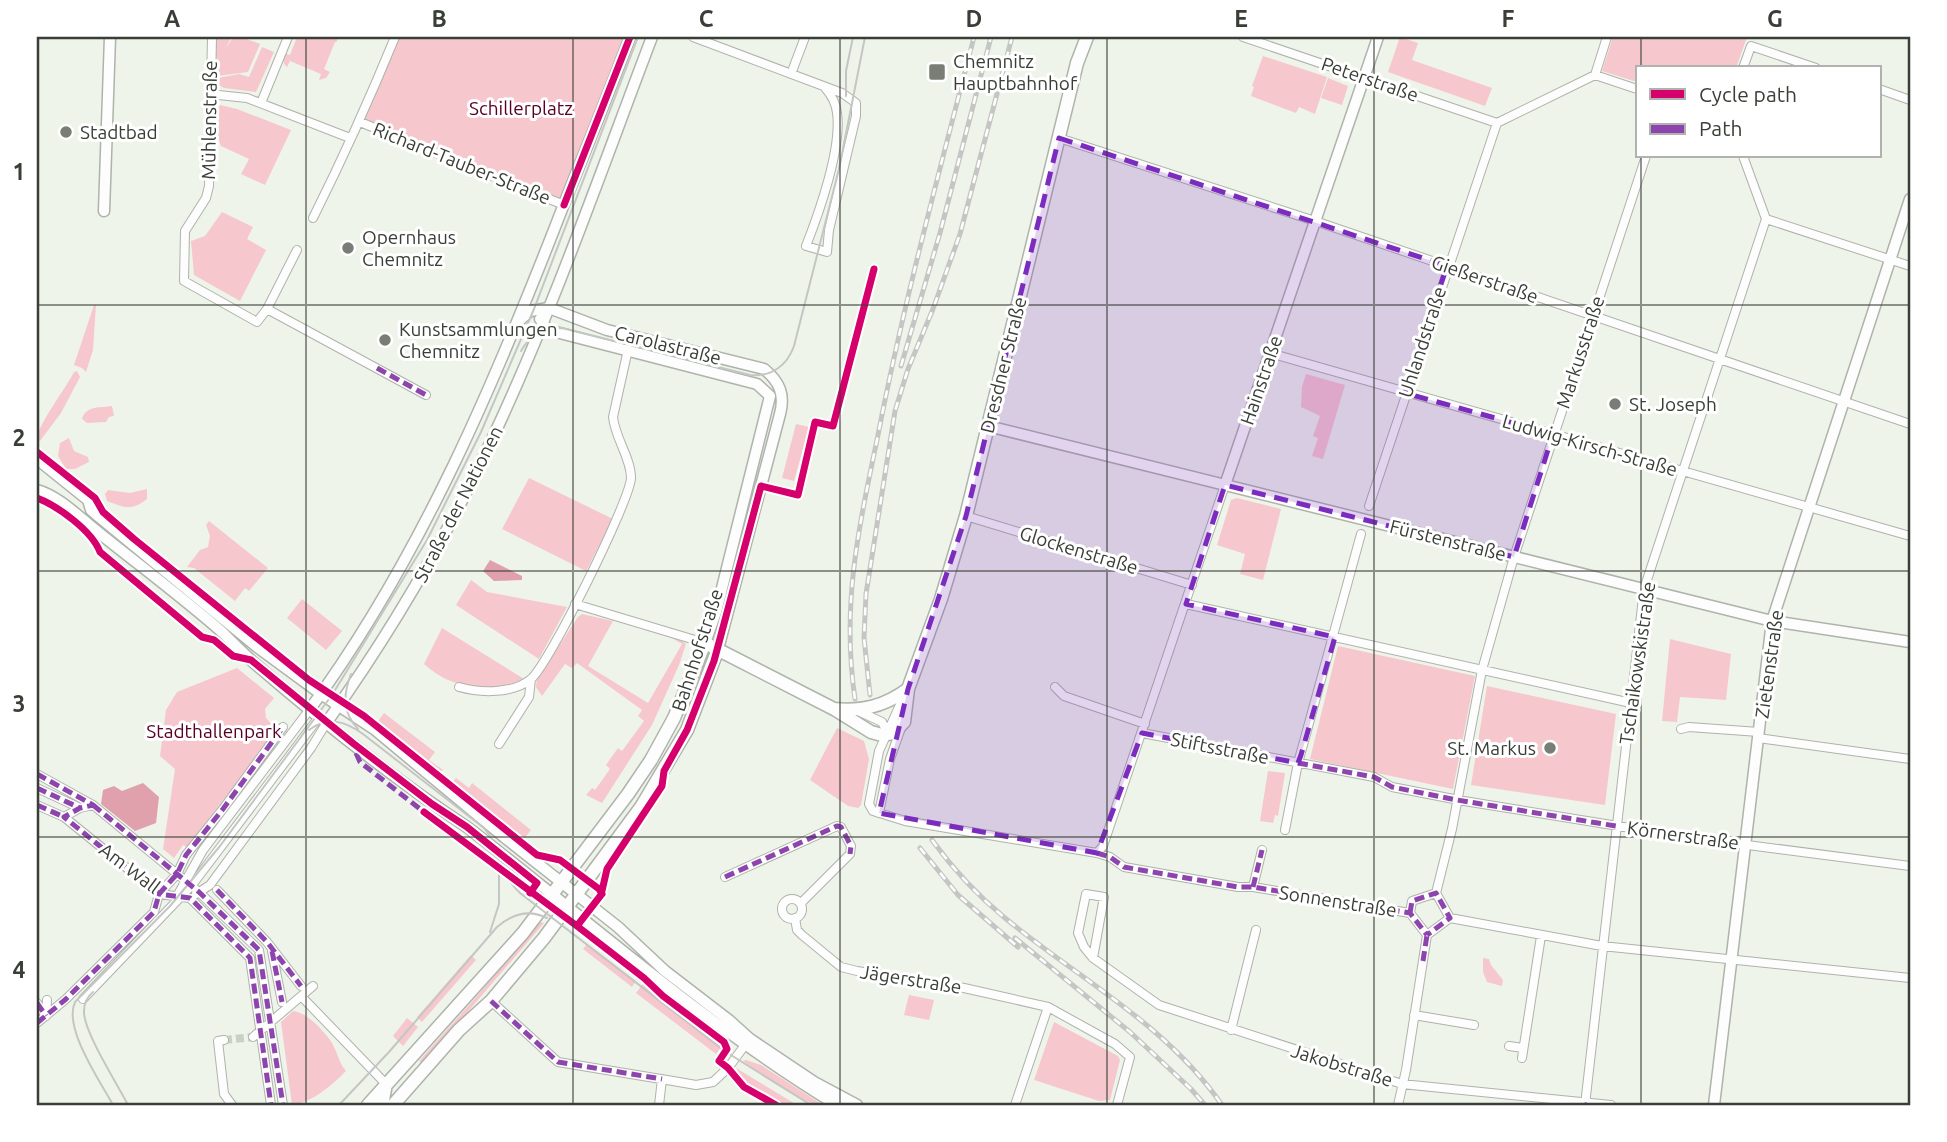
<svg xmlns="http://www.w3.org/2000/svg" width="1947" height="1142" viewBox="0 0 1947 1142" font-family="Ubuntu,sans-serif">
<rect width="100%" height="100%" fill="#eef4ea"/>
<!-- green -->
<path fill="#f7c7ce" d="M216,37H231L226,48L233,37H241L260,44L248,72L217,76V58H214Z
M297,37H337V42H335L324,69L330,72L326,78L319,80L321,74L290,61L287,67L284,64V53L290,55Z
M398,37H628L561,202L364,121Z
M1400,37L1418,43L1412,60L1492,88L1485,106L1388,72Z
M1613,37H1747L1736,68H1637V82L1602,71Z
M262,47L274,52L256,92L224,88L217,84L218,78L239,74L249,77Z
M1263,56L1327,77L1315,114L1299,107L1296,113L1251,96L1254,87L1252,86Z
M1328,78L1348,86L1342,105L1321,98Z
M220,105L237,109L291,130L265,185L241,174L249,159L221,146C216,131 210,119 220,105Z
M222,212L253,227L247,239L266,250L240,301L194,275L191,241L205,236Z
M94,305H96L93,350L86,372L82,368L74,365Z
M77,371L80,377L61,413L40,441L37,439C37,426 66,388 74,372Z
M1306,374L1345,385L1323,459L1312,456L1318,438L1313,436L1320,416L1301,407L1302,387Z
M112,406L114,416L109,417L106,422L87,423L82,419C86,405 101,408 112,406Z
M796,424L809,427L794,481L782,478Z
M69,438L74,451L88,457L89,462L75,469H66L58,456L60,443Z
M529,478L613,519L586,571L502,529Z
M147,489V499C131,512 123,507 107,501L105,494L108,490L130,493Z
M1237,498L1281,509L1263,580L1240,574L1245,554L1217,545L1231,500Z
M209,521L268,568L249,591L245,588L235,601L194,568L187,567L200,550L208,547L210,536L206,525Z
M471,580L487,592L567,607L539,659L456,605Z
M302,599L342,631L326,650L287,618Z
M582,614L613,621L588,666L648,703L682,644L667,635L680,639L686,644L679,665L652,725L602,803L586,795L592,788L595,790L610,769L606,765L618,748L622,751L644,721L638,716L642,710L577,663L572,668L565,664L542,696L536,687L537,679L578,617Z
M442,628L524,679C489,693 452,690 424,664Z
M1670,639L1731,654L1726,700L1680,697L1677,722L1662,721Z
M1338,646L1475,676L1453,789L1310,759Z
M237,668L274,698L265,709L266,718L277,730L187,847L183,845L174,858L163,849L175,769L160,756L166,710L177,692Z
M1487,686L1616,714L1605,805L1471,785Z
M384,713L435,752L429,760L443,770L440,773L376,724Z
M837,728L864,741L869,759L861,805L858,808L848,806L810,780Z
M1268,771L1285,773L1278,816L1275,815L1273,823L1260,821Z
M456,778L469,788L472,783L531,830L524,839L452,783Z
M540,922L544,923L423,1064L419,1061L478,995Z
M587,944L636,981L632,987L583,949Z
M471,955L476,960L422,1022L417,1017Z
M1483,958L1489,959L1491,965L1503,980L1502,986L1487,982L1483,972Z
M644,982L717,1040L716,1042L722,1046L716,1054L636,993Z
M909,995L934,1000L929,1020L904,1015Z
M293,1011C306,1012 322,1029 330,1040C337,1049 338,1062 346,1071C331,1086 313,1102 292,1105L281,1022Z
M407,1018L418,1027L403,1046L393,1036Z
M1054,1022L1118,1056L1120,1060L1110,1100L1099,1101L1034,1080Z
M746,1060L761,1065L823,1105C801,1105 762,1074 743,1061Z
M736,1068L797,1105C773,1105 747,1090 736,1068Z"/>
<!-- water -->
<path fill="#e0a0ac" d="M490,560L522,576V580L494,581L483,571Z
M143,783L159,797L156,823L135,831L101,804L103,790L114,786L122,791Z"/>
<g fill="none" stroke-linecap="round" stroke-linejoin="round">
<!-- street-tunnel -->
<path stroke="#cad0c6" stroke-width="8" stroke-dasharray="8 4" stroke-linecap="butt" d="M224,1040L253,1037"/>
<!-- street casing -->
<g stroke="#aeb3ab" stroke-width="10">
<path id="street" d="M212,37L209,186L206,198L185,231L184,281L257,322L267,309L297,250
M693,37L842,93L856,103V116L829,230L827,252L806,246C819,213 842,148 837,113C836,103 832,96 826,89
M1243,37L1497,123
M1743,68L1751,46L1816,68
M791,74L805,37
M1595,75L1637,89
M1595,75L1607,37
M1879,89L1910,100
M209,94L247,98L350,138
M261,103L288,37
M360,122L564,205
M1059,138L1315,221L1910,424
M313,218C343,158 370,98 395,37
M1766,219L1910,266
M267,309L426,395
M1270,353L1910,536
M1369,506L1497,123L1595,75
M966,516L1192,585
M575,604L705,643
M1186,604L1631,703
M459,687C480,693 513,694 531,679C549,664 630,501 631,478C631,458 615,438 613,417L631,336
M1055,687L1064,696L1145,724
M904,696L879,751L869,804L873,811L905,821L1097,853L1110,857L1124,867L1238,887H1253L1410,913L1427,935
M858,711L882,722L888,734
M1681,729L1689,727L1759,732
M1142,733L1374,777L1392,787L1464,801L1686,837L1910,866
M1758,738L1910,759
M499,744L529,697L531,679
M37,774L93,805L80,808L64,817L159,894L190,898L250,958L271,1105
M37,788L80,808
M37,805L64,817
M93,805L199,892L259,950L283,1105
M879,813L890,759L901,728
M1285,830L1298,763L1361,534
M1097,853L1103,846L1225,485
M725,877L837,826L841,827L851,846L850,854L801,903
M1253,887L1262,850
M217,890L267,942L301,986
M196,894L210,885L311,748L327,722
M176,898L203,850L310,709
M782 909a10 10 0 1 1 20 0a10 10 0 1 1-20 0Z
M1410,913L1412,901L1436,893
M795,918L797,930L802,935L841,967L857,971L964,988L1048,1007L1115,1044L1130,1057L1117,1105
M1450,918L1436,893L1452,829L1482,670L1514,557L1646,156
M1427,935L1450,918L1602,946L1910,978
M272,951L282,1002
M1093,958L1104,897L1086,894L1078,933L1084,947L1093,958L1159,1005L1402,1084L1611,1105
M302,997L386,1084
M83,999L192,885L316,721
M491,1001L558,1062L673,1081L696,1085L713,1082L728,1068L748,1041
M37,1003L46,1016
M1414,1015L1474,1025
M46,1016L47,1000
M37,1023L66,999L154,912L159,894L177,874L186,855L223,809L283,727
M1231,1030L1256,930
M253,1037L313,986
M224,1040L218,1041L224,1094L232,1105
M1509,1046L1523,1048
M1522,1058L1541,936
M659,1105L662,1079
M1015,1105L1048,1007
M1398,1105L1406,1070L1427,935
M1585,1105L1644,589L1766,219L1743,156"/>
</g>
<!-- secondary casing -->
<g stroke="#aeb3ab" stroke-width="13">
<path id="secondary" d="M104,211L110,37
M540,319L547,329L552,331L757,384L770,396L716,612L705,643
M520,320L530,311L549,308L607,330L764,369C780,382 785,395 780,414L718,649
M988,426L1772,621L1910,642
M37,459L88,500L91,510L99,517L257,647L321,694L374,729L504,837L618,927L665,971L730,1021L750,1039L814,1082L857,1105
M1225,485L1378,37
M37,490C59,496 80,518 98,532C139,565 182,597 222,632C232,642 242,652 253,662C319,719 394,779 467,827C589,921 705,1025 837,1105
M310,709C422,556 496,380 564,204C586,149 609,93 630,37
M327,722C391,632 447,537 493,437C554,307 601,171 652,37
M1714,1105L1772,621L1910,199"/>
</g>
<!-- primary casing -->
<g stroke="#aeb3ab" stroke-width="15">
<path id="primary" d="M834,709C862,712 885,706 908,689
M368,1105L523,933L628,794L651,760L674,718L705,643L834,709L871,732L882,735L893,733L904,722L908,689L941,599L966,516L1077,63L1087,37
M382,1105L386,1084
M393,1105L459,1030L491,1001L544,938L641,807L687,730L718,649"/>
</g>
<!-- street -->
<use href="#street" stroke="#fcfdfc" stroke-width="8"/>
<!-- secondary -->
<use href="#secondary" stroke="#fcfdfc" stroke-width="10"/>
<!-- primary -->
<use href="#primary" stroke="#fcfdfc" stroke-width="12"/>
<!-- tram -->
<path stroke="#c4c6c3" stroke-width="2" d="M846,96V71L853,37
M521,351C530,335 544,328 562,328L750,375C771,377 787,366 794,346L839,169L865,37
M351,674C343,695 342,712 358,729
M309,730C328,716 345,721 363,734L484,828C502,847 500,875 520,893L726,1052L811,1105
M490,932L499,904V868
M93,992C87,997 84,1003 84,1011C83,1031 118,1085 128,1105
M113,1105C100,1081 63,1028 75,1002L170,906L220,846L332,695L427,540L481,432L534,309L638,37
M339,1105L389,1052L497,927C512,914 529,909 547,918"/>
<!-- rail casing -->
<g stroke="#c4c6c3" stroke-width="5">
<path id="rail" d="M901,366L940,233L991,37
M870,695L864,638L866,594L895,411L908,369L933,309L960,234L1012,37
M855,699C841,604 859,527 878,435C904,301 940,169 974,37
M932,840C953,869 977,895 1005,918C1079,979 1166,1024 1222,1105
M920,848L958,895L1018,947
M1015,938L1130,1032L1191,1089L1205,1105"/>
</g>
<!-- rail -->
<use href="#rail" stroke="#fff" stroke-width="2.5" stroke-dasharray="8" stroke-linecap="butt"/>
<!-- quiet -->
<path stroke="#8e44ad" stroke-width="5" stroke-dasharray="10 5" stroke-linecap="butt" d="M377,368L426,395
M356,753L360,762L429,816
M1298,763L1374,777L1392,787L1457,800L1616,826
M37,774L93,805L80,808L64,817L159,894L190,898L250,958L271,1105
M37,788L80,808
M37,805L64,817
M93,805L199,892L259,950L283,1105
M1097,853L1110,857L1124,867L1238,887H1253L1410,913L1427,935
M725,877L837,826L841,827L851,846L850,854
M1253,887L1262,850
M217,890L267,942L301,986
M1410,913L1412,901L1436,893L1450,918L1427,935
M272,951L282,1002
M1423,961L1427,935
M491,1001L558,1062L662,1079
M37,1003L46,1016
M37,1023L66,999L154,912L159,894L177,874L186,855L223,809L283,727
M1584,1103L1585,1105"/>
<!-- cycleway casing -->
<g stroke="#fff" stroke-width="11">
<path id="cycleway" d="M564,205L630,37
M37,452L95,498L103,512L134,539L238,623L309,680L364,716L537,855L560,860L599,889L602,894
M37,498C58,506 92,531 100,552L202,637L214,640L233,656L251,660L354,744L432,804L467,827L537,883L530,893
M424,812L577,926L644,978L663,996L724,1042L727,1049L719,1061L728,1068L744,1087L776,1105
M577,926L601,895L607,869L662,786L664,771L687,730L714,661L761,486L798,495L815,422L833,426L874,269"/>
</g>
<!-- cycleway -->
<use href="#cycleway" stroke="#d6006c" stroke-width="7"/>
</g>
<!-- marked area -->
<path fill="#7b2cbf" fill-opacity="0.2" stroke="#7b2cbf" stroke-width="5" stroke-dasharray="14 9" stroke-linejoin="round" d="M1059,138L1447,266L1405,393L1553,434L1514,557L1225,485L1186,604L1335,637L1301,755L1298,763L1142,733L1097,853L879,813L908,689L966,516Z"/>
<!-- grid -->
<path fill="none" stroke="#393e36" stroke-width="2" stroke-opacity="0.55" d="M306,37V1105M573,37V1105M840,37V1105M1107,37V1105M1374,37V1105M1641,37V68M1641,156V1105M37,305H1910M37,571H1910M37,837H1910"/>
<!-- markers -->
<g fill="#787e75" stroke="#fff" stroke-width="2.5">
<rect x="928" y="63" width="18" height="18" rx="3.5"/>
<circle cx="66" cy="132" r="7"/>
<circle cx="348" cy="248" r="7"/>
<circle cx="385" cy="340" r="7"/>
<circle cx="1615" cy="404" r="7"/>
<circle cx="1550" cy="748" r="7"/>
</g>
<g text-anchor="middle" stroke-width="6" stroke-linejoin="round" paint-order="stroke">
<!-- poi labels -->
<g font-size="19" fill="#393e36" stroke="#fff" text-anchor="start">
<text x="953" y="68">Chemnitz<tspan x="953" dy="22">Hauptbahnhof</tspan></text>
<text x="80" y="139">Stadtbad</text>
<text x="362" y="244">Opernhaus<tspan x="362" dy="22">Chemnitz</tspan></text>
<text x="399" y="336">Kunstsammlungen<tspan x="399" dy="22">Chemnitz</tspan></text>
<text x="1629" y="411">St. Joseph</text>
<text x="1536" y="755" text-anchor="end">St. Markus</text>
</g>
<!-- street labels -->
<g font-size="19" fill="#393e36" stroke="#fff">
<text transform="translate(1370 79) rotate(19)" y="7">Peterstraße</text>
<text transform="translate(209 120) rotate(-89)" y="7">Mühlenstraße</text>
<text transform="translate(462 163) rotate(22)" y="7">Richard-Tauber-Straße</text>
<text transform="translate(1485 279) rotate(19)" y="7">Gießerstraße</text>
<text transform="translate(1422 342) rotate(-72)" y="7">Uhlandstraße</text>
<text transform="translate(668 345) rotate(14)" y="7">Carolastraße</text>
<text transform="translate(1580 352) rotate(-72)" y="7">Markusstraße</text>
<text transform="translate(1003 365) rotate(-76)" y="7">Dresdner Straße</text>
<text transform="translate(1261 380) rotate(-71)" y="7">Hainstraße</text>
<text transform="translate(1590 445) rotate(16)" y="7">Ludwig-Kirsch-Straße</text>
<text transform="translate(458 504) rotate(-63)" y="7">Straße der Nationen</text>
<text transform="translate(1448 540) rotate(14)" y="7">Fürstenstraße</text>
<text transform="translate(1079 550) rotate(17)" y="7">Glockenstraße</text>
<text transform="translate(697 650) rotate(-72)" y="7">Bahnhofstraße</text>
<text transform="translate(1637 663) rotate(-82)" y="7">Tschaikowskistraße</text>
<text transform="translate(1769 664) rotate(-82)" y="7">Zietenstraße</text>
<text transform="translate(1220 748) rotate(11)" y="7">Stiftsstraße</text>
<text transform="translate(1683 835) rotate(8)" y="7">Körnerstraße</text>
<text transform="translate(130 868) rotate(37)" y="7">Am Wall</text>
<text transform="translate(1338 901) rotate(9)" y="7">Sonnenstraße</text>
<text transform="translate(911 979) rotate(9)" y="7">Jägerstraße</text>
<text transform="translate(1342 1065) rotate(17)" y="7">Jakobstraße</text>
</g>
<!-- park labels -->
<g font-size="19" fill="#580024" stroke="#fff">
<text x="521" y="115">Schillerplatz</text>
<text x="214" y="738">Stadthallenpark</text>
</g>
</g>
<!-- border -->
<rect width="1947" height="1142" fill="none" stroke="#ffffff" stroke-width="77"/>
<!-- legend -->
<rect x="1636" y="66" width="245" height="91" fill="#ffffff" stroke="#b0b2af" stroke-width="2"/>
<rect x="1650" y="89" width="35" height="10" fill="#d6006c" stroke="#b0b2af" stroke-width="2"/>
<text x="1699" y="102" font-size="21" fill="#393e36">Cycle path</text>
<rect x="1650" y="124" width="35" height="10" fill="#8e44ad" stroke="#b0b2af" stroke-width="2"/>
<text x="1699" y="136" font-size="21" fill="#393e36">Path</text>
<rect x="38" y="38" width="1871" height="1066" fill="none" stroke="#393e36" stroke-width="2.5"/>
<g font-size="23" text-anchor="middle" font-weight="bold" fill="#393e36">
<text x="172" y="27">A</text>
<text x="439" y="27">B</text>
<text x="706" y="27">C</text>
<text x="974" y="27">D</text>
<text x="1241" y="27">E</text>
<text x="1508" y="27">F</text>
<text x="1775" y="27">G</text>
<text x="19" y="180">1</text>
<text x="19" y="446">2</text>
<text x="19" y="712">3</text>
<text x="19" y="978">4</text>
</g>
</svg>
